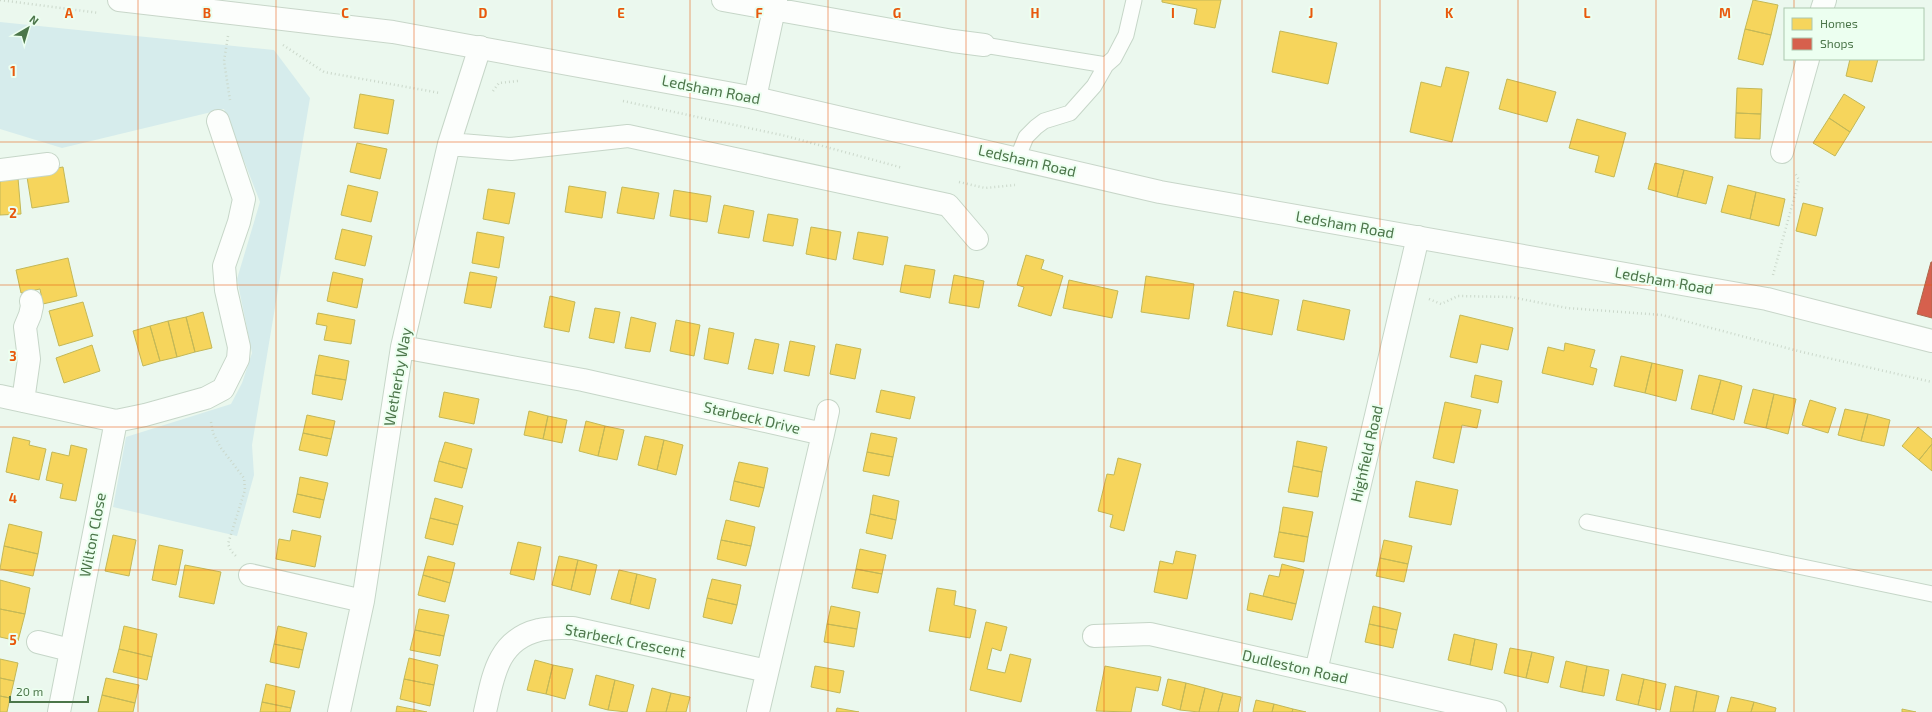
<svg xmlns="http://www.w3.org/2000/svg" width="1932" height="712" viewBox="0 0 1932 712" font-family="'Exo 2',sans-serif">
<rect width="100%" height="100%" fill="#ebf8ee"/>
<!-- green -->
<path fill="#d6ecec" d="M0,22L274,50L310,98L252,445L254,475L237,536L113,507L126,437L231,404L242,383L252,353L237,279L260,202L224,109L62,148L0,129Z"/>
<!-- homes -->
<path fill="#f6d55c" stroke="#c3b857" d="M1162,0H1221L1215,28L1194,24L1197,9L1162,2Z
M1753,0L1778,5L1771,35L1745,29Z
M1745,29L1771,35L1763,65L1738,59Z
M1280,31L1337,43L1328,84L1272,72Z
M1850,59H1878L1872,82L1846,76Z
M1446,67L1469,72L1452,142L1410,132L1421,82L1441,87Z
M1507,79L1556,92L1547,122L1499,109Z
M1737,88L1762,89L1761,114L1736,113Z
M360,94L394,100L388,134L354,128Z
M1844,94L1865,107L1850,132L1829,118Z
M1736,113L1761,114L1760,139L1735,138Z
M1829,118L1850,132L1835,156L1813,143Z
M1577,119L1626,133L1614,177L1595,172L1599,156L1569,148Z
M357,143L387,149L380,179L350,172Z
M1655,163L1684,170L1677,197L1648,189Z
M63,167L69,202L32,208L27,177L45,170Z
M1684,170L1713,177L1706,204L1677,197Z
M18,178L21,214L0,215V180Z
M348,185L378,192L371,222L341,215Z
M1728,185L1756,192L1750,219L1721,212Z
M569,186L606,192L602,218L565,212Z
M622,187L659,193L654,219L617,213Z
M488,189L515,193L509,224L483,219Z
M674,190L711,196L707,222L670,216Z
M1756,192L1785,199L1779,226L1750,219Z
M1803,203L1823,208L1816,236L1796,231Z
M724,205L754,211L749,238L718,233Z
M768,214L798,219L793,246L763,241Z
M811,227L841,232L836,260L806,254Z
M342,229L372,236L365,266L335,259Z
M477,232L504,237L499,268L472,263Z
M858,232L888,237L883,265L853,259Z
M1026,255L1044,260L1041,269L1063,276L1051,316L1018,306L1024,287L1017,285Z
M68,258L77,296L43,304L40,289L21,293L16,270Z
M905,265L935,270L930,298L900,292Z
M333,272L363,279L357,308L327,301Z
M470,272L497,277L491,308L464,303Z
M954,275L984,281L979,308L949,303Z
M1146,276L1194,284L1189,319L1141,312Z
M1069,280L1118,291L1112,318L1063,308Z
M1234,291L1279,300L1272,335L1227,326Z
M550,296L575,302L569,332L544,327Z
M1303,300L1350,310L1344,340L1297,330Z
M83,302L93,336L59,346L49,311Z
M595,308L620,312L614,343L589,338Z
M203,312L212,348L195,352L186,317Z
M318,313L355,320L351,344L324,340L327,326L316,324Z
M1460,315L1513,328L1508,350L1481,344L1477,363L1450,357Z
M186,317L195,352L177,357L168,321Z
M631,317L656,323L650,352L625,348Z
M676,320L700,325L694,356L670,351Z
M168,321L177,357L160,361L150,326Z
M150,326L160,361L143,366L133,331Z
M709,328L734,333L728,364L704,359Z
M755,339L779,344L773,374L748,369Z
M790,341L815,346L809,376L784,371Z
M1565,343L1595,350L1590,367L1597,369L1593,385L1542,373L1548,347L1564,351Z
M836,344L861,349L855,379L830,374Z
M92,345L100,371L64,383L56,358Z
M319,355L349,361L346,380L315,375Z
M1621,356L1652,363L1645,393L1614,386Z
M1652,363L1683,370L1676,401L1645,393Z
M315,375L346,380L342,400L312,394Z
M1475,375L1502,381L1498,403L1471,397Z
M1699,375L1721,380L1712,414L1691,409Z
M1721,380L1742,386L1734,420L1712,414Z
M1753,389L1774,394L1766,428L1744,423Z
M881,390L915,397L910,419L876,412Z
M444,392L479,399L474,424L439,417Z
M1774,394L1796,399L1788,434L1766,428Z
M1810,400L1836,408L1828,433L1802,425Z
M1445,402L1481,410L1477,428L1462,425L1454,463L1433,458Z
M1845,409L1868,414L1861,441L1838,435Z
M529,411L548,416L543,439L524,435Z
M1868,414L1890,420L1884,446L1861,441Z
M307,415L335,421L331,439L303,433Z
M548,416L567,420L562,443L543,439Z
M586,421L605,426L598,456L579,451Z
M605,426L624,430L617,460L598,456Z
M1918,427L1932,439V444L1919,460L1902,446Z
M303,433L331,439L327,456L299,450Z
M871,433L897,438L893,457L867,452Z
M645,436L664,440L657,470L638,465Z
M13,437L30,441L29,445L46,449L39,480L6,472Z
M664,440L683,445L676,475L657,470Z
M1297,441L1327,447L1322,472L1293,466Z
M445,442L472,449L467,469L439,461Z
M1932,444V471L1919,460Z
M71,445L87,449L76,501L60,498L63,484L46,480L52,452L69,456Z
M867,452L893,457L889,476L863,471Z
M1118,458L1141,464L1124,531L1110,527L1113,515L1098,511L1107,474L1114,475Z
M439,461L467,469L462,488L434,481Z
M739,462L768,468L764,488L734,481Z
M1293,466L1322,472L1318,497L1288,492Z
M300,477L328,483L324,500L297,494Z
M734,481L764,488L759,507L730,500Z
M1416,481L1458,490L1451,525L1409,517Z
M297,494L324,500L320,518L293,512Z
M873,495L899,501L896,520L870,514Z
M435,498L463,506L458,525L430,518Z
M1283,507L1313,512L1308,537L1279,532Z
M870,514L896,520L892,539L866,533Z
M430,518L458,525L453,545L425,538Z
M726,520L755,527L751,546L721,540Z
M9,524L42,532L38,554L4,546Z
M292,530L321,536L315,567L276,559L279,539L290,541Z
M1279,532L1308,537L1304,562L1274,557Z
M113,535L136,540L129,576L105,571Z
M721,540L751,546L746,566L717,559Z
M1384,540L1412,546L1408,564L1380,558Z
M518,542L541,547L534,580L510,574Z
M159,545L183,550L176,585L152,580Z
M4,546L38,554L33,576L0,569Z
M860,549L886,555L882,574L856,569Z
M1176,551L1196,555L1187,599L1154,592L1160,561L1173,564Z
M428,556L455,563L450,583L423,575Z
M559,556L578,560L571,590L552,585Z
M1380,558L1408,564L1404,582L1376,576Z
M578,560L597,565L590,595L571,590Z
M1282,564L1304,570L1296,604L1263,596L1269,575L1279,577Z
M185,565L221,572L214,604L179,597Z
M856,569L882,574L878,593L852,588Z
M619,570L637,574L630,604L611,599Z
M637,574L656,579L649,609L630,604Z
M423,575L450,583L445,602L418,595Z
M712,579L741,585L737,605L707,598Z
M0,580L30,588L25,614L0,609Z
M937,588L956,591L954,605L976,610L970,638L929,631Z
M1250,593L1296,604L1292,620L1247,610Z
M707,598L737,605L732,624L703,617Z
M831,606L860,612L857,629L827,624Z
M1373,606L1401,613L1397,630L1369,624Z
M0,609L25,614L18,641L0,637Z
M419,609L449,615L444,636L415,630Z
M986,622L1007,627L1001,651L992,648L987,669L1005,673L1010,654L1031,659L1021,702L970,690Z
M827,624L857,629L854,647L824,642Z
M1369,624L1397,630L1393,648L1365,642Z
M124,626L157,634L152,657L119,649Z
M278,626L307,633L303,650L274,644Z
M415,630L444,636L440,656L410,650Z
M1454,634L1475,639L1470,665L1448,660Z
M1475,639L1497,644L1492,670L1470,665Z
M274,644L303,650L299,668L270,662Z
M1510,648L1532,652L1526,678L1504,673Z
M119,649L152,657L147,680L113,672Z
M1532,652L1554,657L1548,683L1526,678Z
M409,658L438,665L434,685L404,679Z
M0,659L18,663L14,681L0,678Z
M535,660L553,665L546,694L527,690Z
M1566,661L1587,666L1582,692L1560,687Z
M553,665L573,669L565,699L546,694Z
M815,666L844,671L840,693L811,687Z
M1105,666L1161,677L1158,691L1136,687L1131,712L1096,711Z
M1587,666L1609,670L1604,696L1582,692Z
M1622,674L1644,679L1638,705L1616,700Z
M596,675L615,680L608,710L589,705Z
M0,678L14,681L10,698L0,696Z
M106,678L139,685L135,703L102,695Z
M404,679L434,685L430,706L400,699Z
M1168,679L1186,683L1180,710L1162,705Z
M1644,679L1666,684L1660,710L1638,705Z
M615,680L634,685L627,712L608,710Z
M1186,683L1205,688L1199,712L1180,710Z
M266,684L295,691L291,708L262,702Z
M1675,686L1697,691L1693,712H1670Z
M652,688L671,693L666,712H646Z
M1205,688L1223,693L1218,712H1199Z
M1697,691L1719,696L1715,712H1693Z
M671,693L690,697L686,712H666Z
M1223,693L1241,697L1238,712H1218Z
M102,695L135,703L133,712H98Z
M0,696L10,698L7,712H0Z
M1731,697L1754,702L1751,712H1727Z
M1256,700L1274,704L1272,712H1253Z
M262,702L291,708L290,712H260Z
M1754,702L1776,708L1775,712H1751Z
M1274,704L1293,709L1292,712H1272Z
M397,706L427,712H396Z
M837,708L859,712H836Z
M1293,709L1306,712H1292Z
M1902,709L1916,712H1902Z"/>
<!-- shops -->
<path fill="#d6604d" stroke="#ad674c" d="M1931,262H1932V318L1917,314Z"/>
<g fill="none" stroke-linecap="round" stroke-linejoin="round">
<!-- service casing -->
<g stroke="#c6d6c8" stroke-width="17">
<path id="service" d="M984,45L1106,65
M1017,159L1026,137L1036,127L1044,121L1070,113L1094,86L1106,65L1114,58L1126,35L1134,0
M1587,522L1932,594"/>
</g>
<!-- minor casing -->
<g stroke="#c6d6c8" stroke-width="24">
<path id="minor" d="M723,0L953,41L984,45
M1822,9L1825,0
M755,98L776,0
M449,144L511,149L628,136L948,205L977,239
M1782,152L1808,59
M0,170L48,164
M402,347L583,380L823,434L758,712
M0,396L116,421L145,415L206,398L223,389L238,359L239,347L226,290L224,266L239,222L244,199L218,121
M23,401L29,359L25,327L30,315L32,306L31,301
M823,434L828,411
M250,575L363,601
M1094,636L1150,634L1495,712
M38,642L70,650
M1316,671L1418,237
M59,712L116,421
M339,712L363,601L402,347L449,144L480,47
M485,712C493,677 497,640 539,630C549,627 562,628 573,628L767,671"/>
</g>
<!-- secondary casing -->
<g stroke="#c8d6c9" stroke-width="24">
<path id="secondary" d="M119,0L393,32L755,98L1160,192L1767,299L1932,341"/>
</g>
<!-- path -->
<path stroke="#cbd8cb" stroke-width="2.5" stroke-dasharray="1 3" stroke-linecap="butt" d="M0,0L99,13
M228,36L224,61L230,100
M283,45L324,72L440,93
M493,91L499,83L518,81
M623,101L786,136L903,168
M959,182L985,188L1015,185
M1773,275L1799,180L1795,173
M1429,299L1441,304L1458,296L1511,297L1567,308L1662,315L1802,352L1932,382
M211,422L213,433L221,448L244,478L245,490L228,544L231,551L236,556"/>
<!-- service -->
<use href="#service" stroke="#fcfefc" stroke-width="15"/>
<!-- minor -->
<use href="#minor" stroke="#fcfefc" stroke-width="22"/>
<!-- secondary -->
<use href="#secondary" stroke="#fcfefc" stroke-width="22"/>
</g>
<!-- grid -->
<path fill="none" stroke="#e8590c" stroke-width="1" stroke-opacity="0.55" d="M138,0V712M276,0V712M414,0V712M552,0V712M690,0V712M828,0V712M966,0V712M1104,0V712M1242,0V712M1380,0V712M1518,0V712M1656,0V712M1794,0V9M1794,59V712M0,142H1932M0,285H1932M0,427H1932M0,570H1932"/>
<g text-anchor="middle" stroke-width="4" stroke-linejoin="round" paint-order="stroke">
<!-- street labels -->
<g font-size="15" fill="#4c764a" stroke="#ecfff0">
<text transform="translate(711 90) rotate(11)" y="5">Ledsham Road</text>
<text transform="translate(1027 161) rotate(13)" y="5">Ledsham Road</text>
<text transform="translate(1345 225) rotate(10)" y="5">Ledsham Road</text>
<text transform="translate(1664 281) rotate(10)" y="5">Ledsham Road</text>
<text transform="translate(398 377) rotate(-80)" y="5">Wetherby Way</text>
<text transform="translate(752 418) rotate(13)" y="5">Starbeck Drive</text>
<text transform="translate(1367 454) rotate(-77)" y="5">Highfield Road</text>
<text transform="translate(93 535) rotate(-79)" y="5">Wilton Close</text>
<text transform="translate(625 641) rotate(11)" y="5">Starbeck Crescent</text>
<text transform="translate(1295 667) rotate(13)" y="5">Dudleston Road</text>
</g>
</g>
<g font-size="13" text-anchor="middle" font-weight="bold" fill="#e8590c" stroke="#ecfff0" stroke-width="4" stroke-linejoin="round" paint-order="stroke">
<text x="69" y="18">A</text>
<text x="207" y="18">B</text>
<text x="345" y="18">C</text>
<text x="483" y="18">D</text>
<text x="621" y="18">E</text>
<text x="759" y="18">F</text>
<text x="897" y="18">G</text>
<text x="1035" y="18">H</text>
<text x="1173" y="18">I</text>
<text x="1311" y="18">J</text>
<text x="1449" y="18">K</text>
<text x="1587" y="18">L</text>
<text x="1725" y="18">M</text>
<text x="13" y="76">1</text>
<text x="13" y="218">2</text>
<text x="13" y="361">3</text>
<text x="13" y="503">4</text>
<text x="13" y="645">5</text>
</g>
<!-- legend -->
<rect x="1784" y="8" width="140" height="52" fill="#ecfff0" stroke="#acc8ae"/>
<rect x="1792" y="18" width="20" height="12" fill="#f6d55c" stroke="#acc8ae"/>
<text x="1820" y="28" font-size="12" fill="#4c764a">Homes</text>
<rect x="1792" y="38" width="20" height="12" fill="#d6604d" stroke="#acc8ae"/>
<text x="1820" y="48" font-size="12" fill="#4c764a">Shops</text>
<!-- north arrow -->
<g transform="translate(28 28) rotate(38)" stroke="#ecfff0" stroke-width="3" paint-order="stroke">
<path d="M0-3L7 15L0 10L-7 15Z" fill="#4c764a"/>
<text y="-6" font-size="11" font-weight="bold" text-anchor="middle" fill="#4c764a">N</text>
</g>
<!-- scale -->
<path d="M10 696v6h78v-6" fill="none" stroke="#4c764a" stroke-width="2"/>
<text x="16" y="696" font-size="12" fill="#4c764a" stroke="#ecfff0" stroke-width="3" paint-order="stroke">20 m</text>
</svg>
